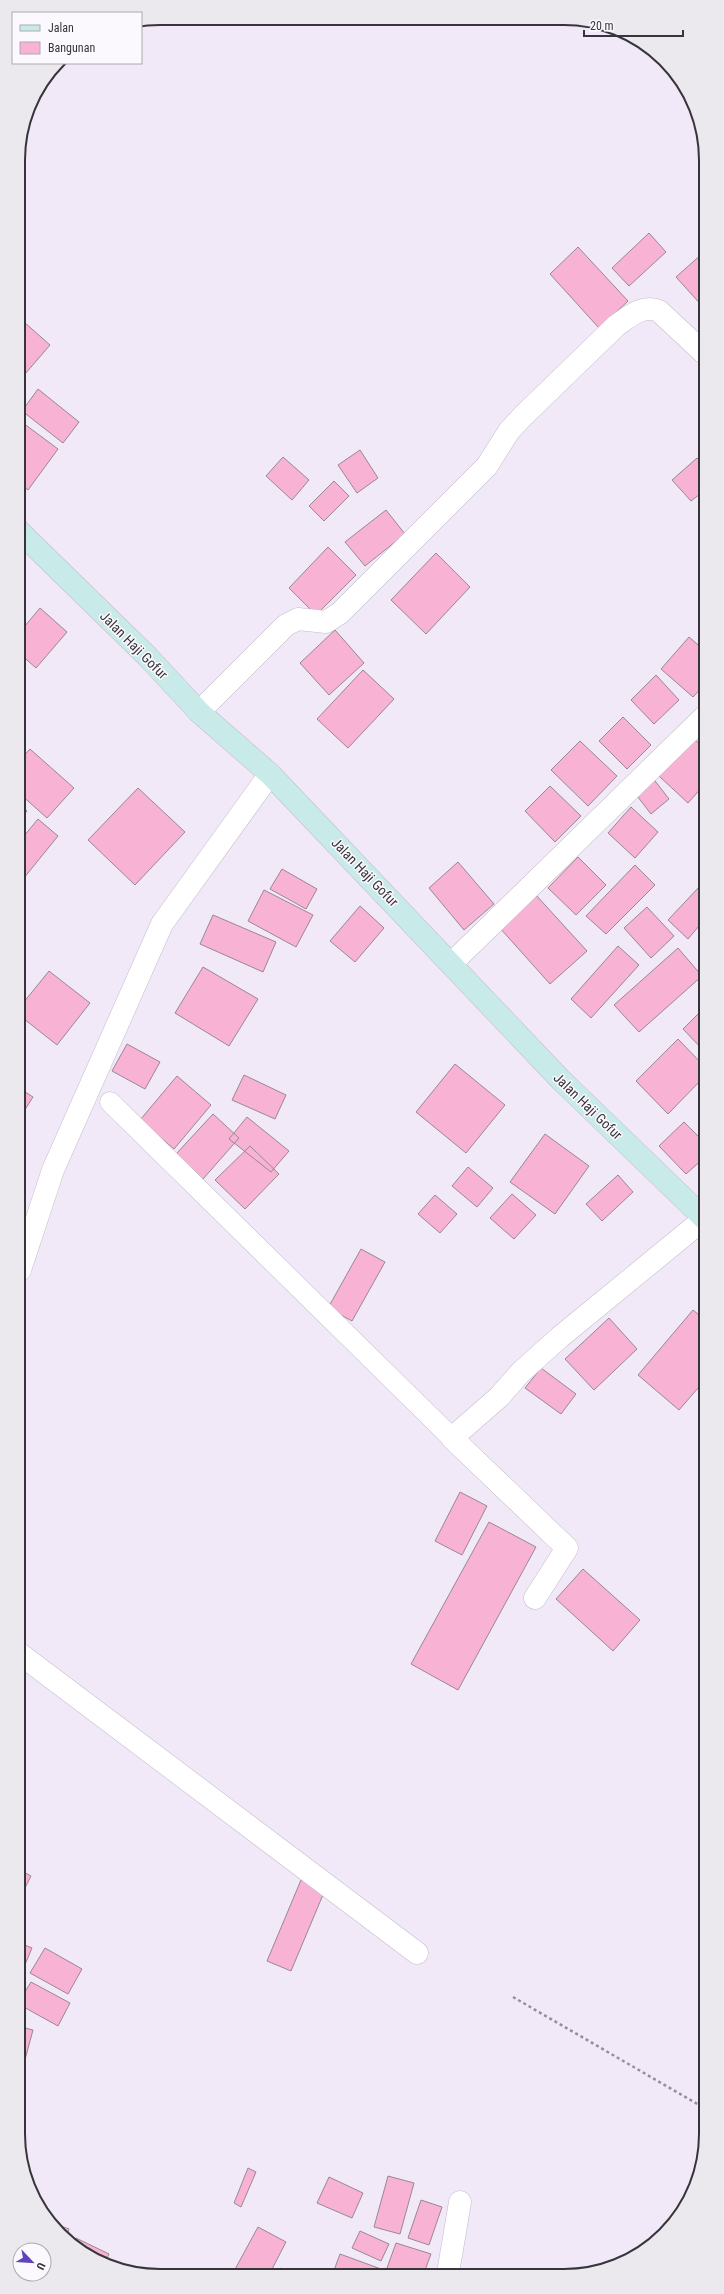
<svg xmlns="http://www.w3.org/2000/svg" width="724" height="2294" viewBox="0 0 724 2294" font-family="'Roboto Condensed',sans-serif">
<rect width="100%" height="100%" fill="#f1e8f8"/>
<!-- building -->
<path fill="#f7b2d4" stroke="#998890" d="M649,233L666,252L629,286L612,268Z
M578,247L628,301L599,328L550,274Z
M703,253L704,308L676,277Z
M24,322L50,345L19,381V329Z
M38,389L79,422L63,443L22,411Z
M19,420L58,449L28,490L19,483Z
M704,441V452L699,446Z
M360,450L378,478L357,493L338,465Z
M283,457L309,480L292,500L266,476Z
M697,458L704,465V491L691,501L672,480Z
M334,481L349,496L324,521L309,506Z
M386,510L405,534L365,566L345,542Z
M328,547L356,575L316,615L289,588Z
M436,553L470,587L426,634L391,600Z
M40,608L67,632L36,668L19,653V633Z
M335,630L364,663L329,695L300,663Z
M689,637L704,650V685L693,697L661,669Z
M363,670L394,699L348,748L317,719Z
M656,675L679,700L654,724L631,700Z
M623,717L651,745L627,769L599,741Z
M693,738L704,748V785L688,803L659,776Z
M580,741L617,776L588,806L551,770Z
M30,749L74,788L47,818L19,793V761Z
M652,777L669,799L651,814L634,792Z
M550,786L581,816L555,842L525,811Z
M138,788L185,832L135,885L88,840Z
M19,804L27,811L19,820Z
M631,807L658,832L635,858L608,833Z
M38,819L58,836L19,884V842Z
M578,857L606,885L576,915L548,888Z
M458,862L494,904L464,930L429,888Z
M635,865L655,885L606,934L586,916Z
M282,869L317,889L306,909L270,889Z
M700,886L704,890V920L688,939L668,920Z
M264,890L313,915L296,947L248,921Z
M535,894L587,951L550,984L499,927Z
M360,906L384,928L355,962L330,941Z
M647,907L674,936L651,958L624,928Z
M213,915L276,942L263,972L200,944Z
M618,946L639,965L591,1018L571,999Z
M678,948L702,976L639,1032L614,1005Z
M203,967L258,999L229,1046L175,1013Z
M49,971L90,1003L57,1045L19,1015V1008Z
M704,1008V1051L683,1029Z
M678,1039L704,1066V1077L668,1114L636,1081Z
M127,1044L160,1062L145,1089L112,1071Z
M455,1064L505,1105L466,1153L416,1112Z
M244,1075L286,1095L275,1119L232,1100Z
M177,1076L211,1105L174,1149L140,1120Z
M19,1088L33,1097L19,1119Z
M213,1114L239,1138L203,1179L176,1154Z
M247,1117L289,1151L271,1172L229,1139Z
M684,1122L705,1143V1157L686,1174L659,1146Z
M545,1134L589,1166L555,1214L510,1182Z
M250,1146L279,1174L245,1209L215,1180Z
M468,1167L493,1188L477,1207L452,1186Z
M618,1175L633,1192L602,1221L586,1204Z
M512,1194L536,1215L514,1239L490,1218Z
M435,1195L457,1214L440,1233L418,1214Z
M361,1249L385,1262L352,1321L328,1308Z
M693,1310L705,1320V1380L679,1410L638,1375Z
M609,1318L637,1349L594,1390L565,1359Z
M541,1368L576,1394L561,1414L525,1388Z
M460,1492L487,1506L462,1555L435,1541Z
M489,1522L536,1547L458,1690L411,1664Z
M583,1569L640,1620L613,1651L556,1599Z
M20,1870L31,1876L20,1898Z
M301,1880L325,1890L291,1971L267,1961Z
M20,1943L32,1948L21,1974L20,1973Z
M45,1948L82,1969L68,1994L30,1973Z
M31,1982L70,2003L58,2026L20,2005V2000Z
M21,2027L33,2030L23,2067L21,2066Z
M248,2168L256,2172L241,2207L234,2203Z
M388,2176L414,2183L400,2234L374,2227Z
M329,2177L363,2193L352,2218L317,2203Z
M421,2200L442,2207L429,2245L408,2238Z
M50,2222L69,2229L66,2239L60,2235Z
M258,2227L286,2242L270,2273H233Z
M360,2231L389,2244L381,2261L352,2248Z
M76,2238L109,2254L104,2264L97,2261L73,2244Z
M396,2243L431,2254L424,2273H402L387,2268Z
M340,2254L381,2269L380,2273H333Z
M280,2268L291,2273H277Z"/>
<g fill="none" stroke-linecap="round" stroke-linejoin="round">
<!-- lane casing -->
<g stroke="#c4bccb" stroke-width="21">
<path id="lane" d="M110,1102L452,1438"/>
</g>
<!-- street casing -->
<g stroke="#c4bccb" stroke-width="23">
<path id="street" d="M199,712L286,625L298,619L326,622L340,613L487,466L509,431L523,416L617,325C630,316 643,304 659,311L704,353
M452,963L704,717
M20,1270L53,1170L162,924L270,774
M535,1598L567,1548L452,1438L499,1397L521,1372L560,1337L704,1219
M20,1654L417,1953
M448,2273L460,2202"/>
</g>
<!-- secondary casing -->
<g stroke="#c4bccb" stroke-width="23">
<path id="secondary" d="M19,531L148,657L199,712L270,774L560,1079L705,1219"/>
</g>
<!-- path -->
<path stroke="#958e9a" stroke-width="2.5" stroke-dasharray="3 3" stroke-linecap="butt" d="M513,1997L706,2109"/>
<!-- lane -->
<use href="#lane" stroke="#fff" stroke-width="20"/>
<!-- street -->
<use href="#street" stroke="#fff" stroke-width="22"/>
<!-- secondary -->
<use href="#secondary" stroke="#c8eae9" stroke-width="22"/>
</g>
<g text-anchor="middle" stroke-width="3" stroke-linejoin="round" paint-order="stroke">
<!-- street labels -->
<g font-size="14" fill="#38343b" stroke="#fbf8fe">
<text transform="translate(134 645) rotate(45)" y="5">Jalan Haji Gofur</text>
<text transform="translate(365 872) rotate(46)" y="5">Jalan Haji Gofur</text>
<text transform="translate(588 1106) rotate(44)" y="5">Jalan Haji Gofur</text>
</g>
</g>
<!-- crop -->
<path d="M0 0H724V2294H0ZM160 25H564A135 135 0 0 1 699 160V2134A135 135 0 0 1 564 2269H160A135 135 0 0 1 25 2134V160A135 135 0 0 1 160 25Z" fill="#ebe8ee" fill-rule="evenodd"/>
<path fill="none" stroke="#38343b" stroke-width="2" d="M160 25H564A135 135 0 0 1 699 160V2134A135 135 0 0 1 564 2269H160A135 135 0 0 1 25 2134V160A135 135 0 0 1 160 25Z"/>
<!-- legend -->
<rect x="12" y="12" width="130" height="52" fill="#fbf8fe" stroke="#adaab0"/>
<rect x="20" y="25" width="20" height="6" fill="#c8eae9" stroke="#adaab0"/>
<text x="48" y="32" font-size="12" fill="#38343b">Jalan</text>
<rect x="20" y="42" width="20" height="12" fill="#f7b2d4" stroke="#adaab0"/>
<text x="48" y="52" font-size="12" fill="#38343b">Bangunan</text>
<!-- north arrow -->
<g transform="translate(32 2262) rotate(115)"><circle r="19" fill="#fbf8fe" stroke="#adaab0"/>
<path d="M0-3L7 15L0 10L-7 15Z" fill="#6142bb"/>
<text y="-6" font-size="11" font-weight="bold" text-anchor="middle" fill="#38343b">U</text>
</g>
<!-- scale -->
<path d="M584 30v6h99v-6" fill="none" stroke="#38343b" stroke-width="2"/>
<text x="590" y="30" font-size="12" fill="#38343b" stroke="#fbf8fe" stroke-width="3" paint-order="stroke">20 m</text>
</svg>
